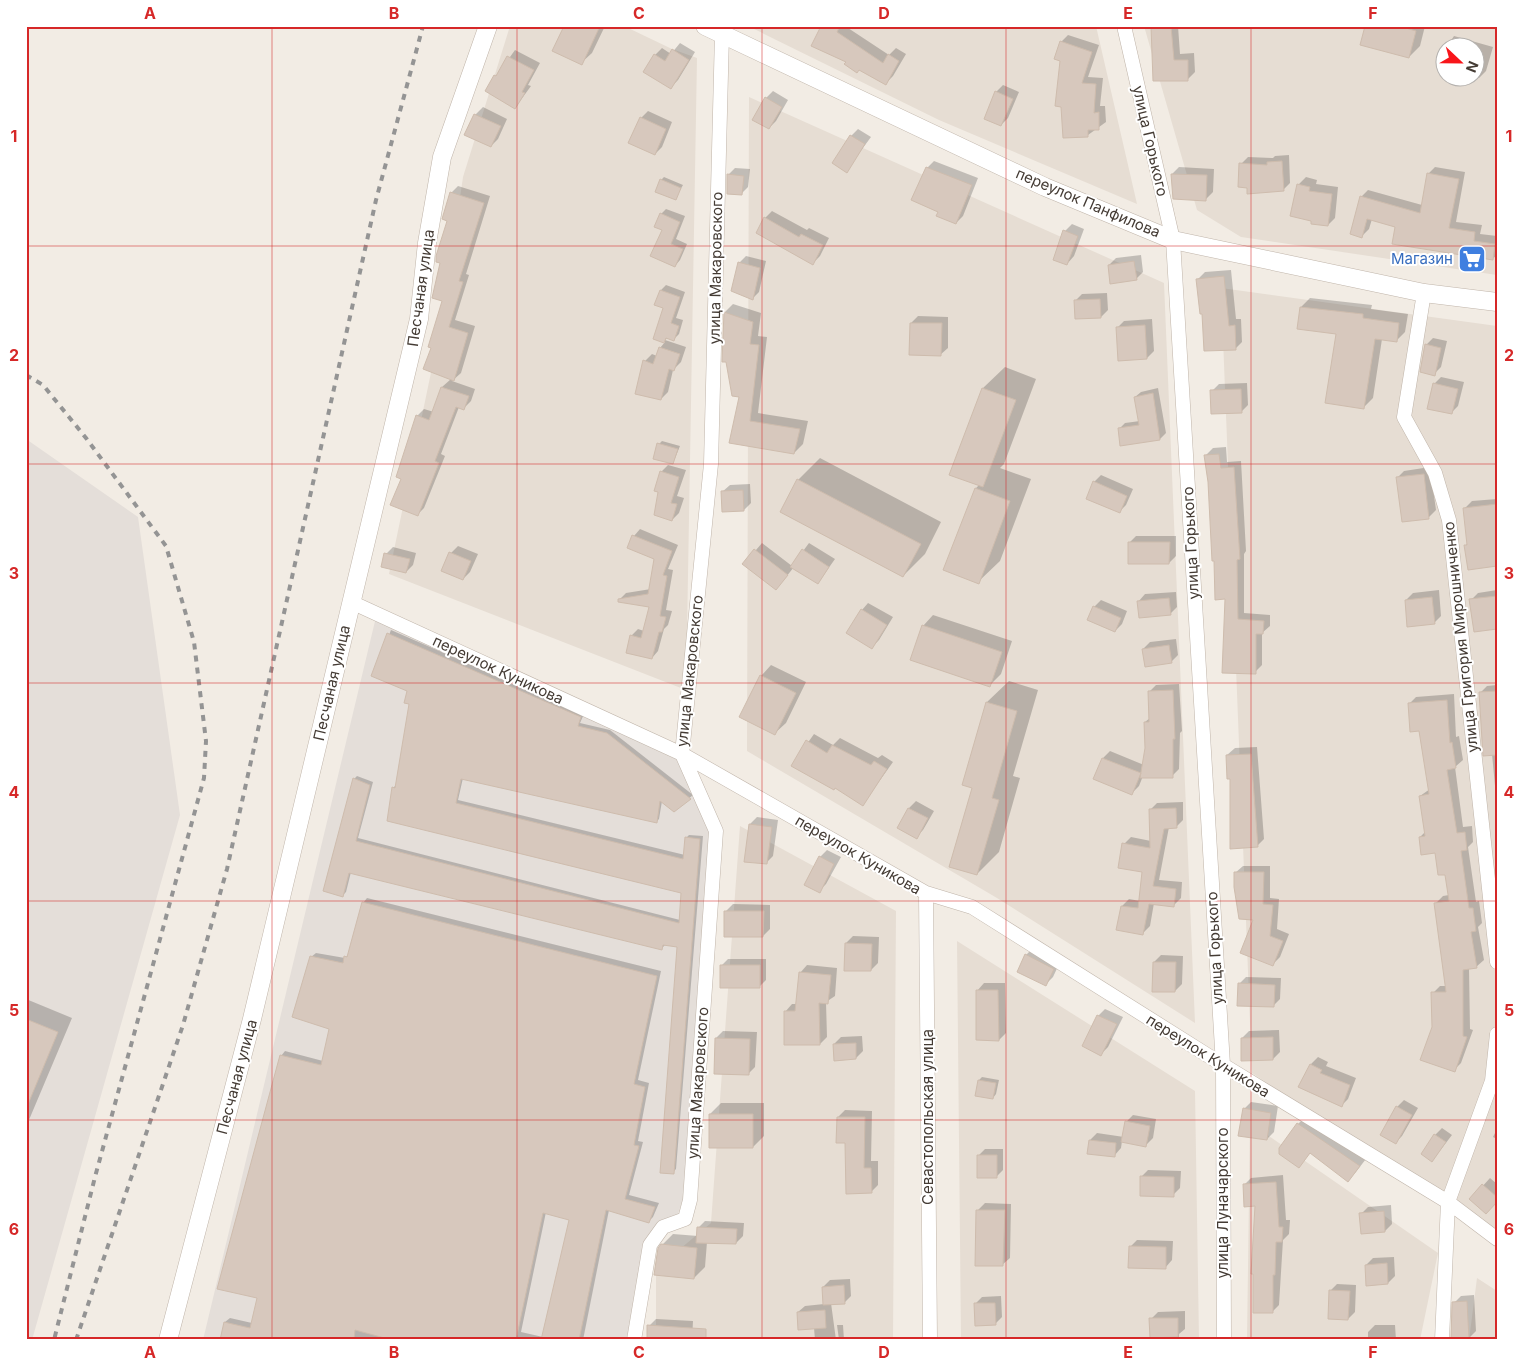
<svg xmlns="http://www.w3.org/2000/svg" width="1523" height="1366" viewBox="0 0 1523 1366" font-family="Inter,sans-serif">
<rect width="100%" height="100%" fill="#f2ece4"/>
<!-- residential -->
<path fill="#e6ddd3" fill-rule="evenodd" d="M510,26H624L672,49L697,58L686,690L389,574L443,315L463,177Z
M748,26H1096L1137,204L939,120Z
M1144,26H1497V275L1241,237L1197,210ZM1446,48H1476V78H1446Z
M749,97L1164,283L1195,1023L997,898L747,751Z
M1221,288L1497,326V1234L1252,1073Z
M740,826L896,911L893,1340H656V1269L711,1223Z
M957,941L1195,1091L1199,1340H961Z
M1250,1123L1438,1253L1420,1340H1247Z
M1477,1278L1497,1291V1340H1469Z"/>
<!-- industrial -->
<path fill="#e4ded9" d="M26,439L138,517L180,815L32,1340H26Z
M376,617L679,757L713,832L683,1199L678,1214L662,1224L630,1340H203Z"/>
<!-- shadow -->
<path fill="#0003" fill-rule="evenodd" d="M565,26H605L592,53L581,63Z
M822,26H845L889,55L896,48L906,54L893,76L886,83L847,62Z
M1152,26H1178L1180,54L1194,53L1195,72L1188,79L1154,80Z
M1366,26H1425L1420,46L1409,57Z
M1068,35L1099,45L1088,77L1103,78L1100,106H1105L1106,122L1088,135L1061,60V42Z
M1454,36L1493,47L1486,71L1479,78L1476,77V48H1446Z
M680,43L695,52L678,80L671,87L655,55L662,48L671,54Z
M515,50L540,63L528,85L531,86L515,108L486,90Z
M1446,50V68L1440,67Z
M1003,85L1019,92L1008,118L1001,125L996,92Z
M773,91L788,100L776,121L769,128L766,98Z
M483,107L507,119L498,139L491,146L466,134L476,114Z
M648,111L672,122L662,147L655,154L641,118Z
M858,129L871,137L846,171L851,136Z
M1289,155L1290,183L1283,190L1241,164L1248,157L1273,158L1275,156Z
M934,161L978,178L963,216L956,223L940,212L927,168Z
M1179,167L1214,169L1213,192L1206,199L1172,174Z
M1435,167L1465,172L1456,222L1482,225L1480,234L1497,236V256L1493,258L1372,219L1369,229L1362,236L1361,197L1368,190L1422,205L1428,174Z
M735,168L750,169L748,187L741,194L728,175Z
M664,177L683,185L675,199L661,180Z
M1306,177L1317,180L1316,184L1338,187L1335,218L1328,225L1292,215L1299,184Z
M458,186L490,196L466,274L469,275L455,320L475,326L461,373L452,381L475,389L471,401L464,408L459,407L441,454L445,456L424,508L417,515L402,478L417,416L424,409L434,412L442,387L451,379L432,347L443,300L451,193Z
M666,209L685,216L676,239L687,244L680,260L675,266L661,214Z
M772,211L807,230L809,228L829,238L820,256L813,263L765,218Z
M1072,224L1084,229L1074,256L1067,264L1065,231Z
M1141,255L1143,272L1136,279L1109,265L1116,258Z
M746,256L766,261L759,292L752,299L739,263Z
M1231,270L1236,319H1241L1242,342L1235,349L1203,312L1198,279L1205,272Z
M666,285L685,292L676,318L683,320L679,334L674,339L668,337L665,340L686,347L681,362L673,370L668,392L661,399L645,361L652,354L657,356L660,348L665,342L654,339L664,307L661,290Z
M1107,293L1108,310L1101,317L1075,301L1082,294Z
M1310,298L1372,305L1371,309L1408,314L1405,332L1396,341L1382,339L1373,398L1364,407L1338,333L1301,307Z
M733,304L761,313L758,336L767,337L758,413L808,421L803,444L794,453L730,442L740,395L727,360H724L725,312Z
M918,316L948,317V348L940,355L911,323Z
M1152,319L1154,351L1147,358L1117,328L1124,321Z
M1433,338L1447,341L1441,367L1434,374L1426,345Z
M1005,367L1036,379L1004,464L1000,468L1031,479L1000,561L978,582L976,488L979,485L951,474L983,388Z
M1441,377L1464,382L1458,406L1451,413L1434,384Z
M1247,383L1248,405L1241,412L1212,391L1219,384Z
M1158,388L1166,433L1160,439L1119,429L1125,423L1140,421L1135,397L1141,392Z
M662,441L680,446L673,463L659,444Z
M1226,447L1227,462L1241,461L1246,551L1244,554V613L1270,615V626L1262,633V665L1255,672L1226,598L1215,559L1206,455L1213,448Z
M820,458L941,522L925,554L903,576L798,480Z
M668,465L686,470L677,496L684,498L679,513L672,520L661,472Z
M1430,467L1436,510L1429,517L1397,478L1404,471Z
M1101,475L1133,489L1126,505L1119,512L1094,482Z
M750,484L751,503L744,510L722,492L730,485Z
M1497,499V564L1466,545L1468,543L1465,508L1472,501Z
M640,529L678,545L668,569L673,570L666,610L672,611L668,625L664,629L658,651L652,658L631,636L638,629L644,631L650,606L619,600L626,593L651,589L656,558L634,536Z
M1136,536H1176V556L1169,563L1129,543Z
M762,543L792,566L809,543L835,559L818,583L794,567L782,582L744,564Z
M458,546L478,554L470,572L463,579L443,570L451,553Z
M393,547L416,553L413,565L406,572L386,554Z
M1439,590L1441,616L1434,623L1406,600L1413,593Z
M1497,590V627L1471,600L1478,593Z
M1176,592L1177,607L1170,614L1138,602L1145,594Z
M1101,600L1127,611L1122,624L1115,631L1094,607Z
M868,603L893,617L879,640L872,647L862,610Z
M933,615L1012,641L1001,674L990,685L923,626Z
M391,630L584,714L580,723L610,730L693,795L674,811L662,801L659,819L656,822L463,778L458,800L685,855L686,838L689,835L703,836L676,1169L673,1172L678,946L665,945L662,948L351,872L346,892L343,895L354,779L357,776L373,782L358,838L680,920L682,892L393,788L396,785L410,703L408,690L373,676Z
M1176,639L1178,655L1171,662L1143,649L1150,642Z
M771,665L806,682L786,723L775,733L761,676Z
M1009,681L1038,690L1013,776L1020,778L999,852L977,874L974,787L987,702Z
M1179,684L1182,731L1180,733L1179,769L1172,776H1143L1139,786L1132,793L1095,779L1103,758L1110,751L1144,765L1146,749L1145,722L1150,718L1149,692L1156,685Z
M1497,685V807L1492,754L1480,693L1487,686Z
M1454,694L1456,737L1459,736L1463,760L1455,767L1463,827L1472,826L1473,842L1468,847L1476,902L1479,901L1482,923L1478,927L1484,960L1476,967L1469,968L1470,1029L1473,1030L1461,1063L1454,1070L1433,993L1440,986H1446L1436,903L1443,896L1449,895L1446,873L1436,852L1420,837L1425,832L1420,796L1430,789L1420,730L1409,704L1416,697Z
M814,734L833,745L840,738L878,758L882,755L893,762L863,804L836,786L792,765Z
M1257,747L1264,839L1257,846L1231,777L1227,755L1235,748Z
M916,801L934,811L923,830L916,837L899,828L909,808Z
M1183,802V820L1176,827H1169L1159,880L1182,882L1181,898L1174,905L1154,903L1150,926L1143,933L1122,906L1129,899L1140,901L1143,871L1124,844L1131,837L1151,841L1150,810L1157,803Z
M757,817L778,820L773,856L766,863L750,824Z
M827,850L841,857L826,884L819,891L820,857Z
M1243,866H1270V898L1279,899L1277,929L1289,934L1280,957L1273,964L1235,873Z
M367,898L661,971L638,1080L649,1083L638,1141L643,1142L629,1195L659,1203L653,1217L649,1221L609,1210L583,1340H221L225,1322L230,1318L252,1323L259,1297L281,1056L285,1051L323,1061L331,1028L311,957L316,953L345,958L350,953L363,903ZM546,1212L571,1219L543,1337L521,1332Z
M733,904L770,905V929L763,936L726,911Z
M853,936L879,937L878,963L871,970L846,943Z
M1033,948L1060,962L1053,977L1046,984L1026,955Z
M1161,955L1183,956L1182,984L1175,991L1154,962Z
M728,959H766V980L759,987L721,966Z
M807,965L837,968L835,996L826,1002L827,1037L820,1044L785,1012L792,1004H797L800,973Z
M1246,977L1281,978L1280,999L1273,1006L1239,984Z
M984,983H1005L1006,1033L999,1040L977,991Z
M26,999L72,1018L26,1127Z
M1105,1009L1123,1017L1108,1047L1101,1054L1084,1046L1098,1016Z
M1279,1030L1280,1052L1273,1059L1242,1038L1249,1031Z
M723,1031L757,1032L755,1067L748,1074L716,1038Z
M862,1036L863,1051L856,1058L834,1044L841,1037Z
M1318,1057L1328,1062L1326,1066L1356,1078L1348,1099L1341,1106L1300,1087L1311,1064Z
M982,1077L999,1080L996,1094L993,1098L979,1080Z
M1404,1100L1418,1108L1402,1136L1395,1143L1397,1107Z
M1251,1102L1278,1106L1274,1132L1267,1139L1244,1109Z
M721,1103H764V1136L753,1147L710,1114Z
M845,1110L872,1111L871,1161H878V1185L871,1192L846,1142L838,1117Z
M1133,1115L1156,1119L1153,1138L1146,1145L1122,1141L1121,1148L1114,1156L1090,1140L1097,1133L1124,1137L1126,1122Z
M1305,1117L1366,1159L1355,1173L1311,1152L1299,1166L1298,1124Z
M1442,1128L1452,1135L1432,1161L1435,1135Z
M1497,1129V1139L1493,1137Z
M985,1149H1003V1170L996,1177L978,1156Z
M1148,1170L1181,1171L1180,1188L1173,1195L1141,1177Z
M1283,1175L1286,1220H1290L1289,1234L1283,1240L1279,1305L1272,1312L1256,1205L1244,1185L1251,1178Z
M1490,1178L1497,1184V1201L1471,1199Z
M985,1203L1011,1204L1010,1258L1002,1265L978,1210Z
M1391,1205L1392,1224L1385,1231L1361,1214L1368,1207Z
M705,1221L744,1223L743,1236L736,1243L707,1242L705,1267L694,1278L662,1245L673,1234L698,1236V1228Z
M1137,1240L1173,1241L1172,1260L1165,1268L1130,1247Z
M1394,1257L1395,1276L1388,1283L1366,1265L1373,1258Z
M850,1279L851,1296L844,1303H831L836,1340H815L814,1328L798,1312L805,1306L824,1304L823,1287L830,1280Z
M1337,1284L1356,1285L1355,1312L1348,1319L1330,1291Z
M1474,1295L1476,1331L1469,1338L1454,1303L1461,1296Z
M1001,1296L1002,1317L995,1324L975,1304L982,1297Z
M1185,1311V1329L1179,1334V1340H1150L1151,1319L1158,1312Z
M656,1319L693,1321L692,1340L649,1326Z
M837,1325H843L844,1340H839Z
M1375,1325H1395L1396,1340H1368V1332Z"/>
<!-- building -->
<path fill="#d7c8bd" stroke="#cebcad" d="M564,26H600L582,65L552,51Z
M821,26H840L837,32L883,63L888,54L899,61L886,85L859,70L857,73L844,64L846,62L811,46Z
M1151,26H1171L1174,60H1188V81H1153Z
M1365,26H1399L1416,31L1409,58L1360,45Z
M1060,41L1092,52L1082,83L1096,84L1094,113L1099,112V130H1088V137L1063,138L1061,107L1055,106L1060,61L1054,59Z
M672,49L689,60L671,89L643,72L654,54L665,61Z
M507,56L534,70L522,92L525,93L515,109L485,91L494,75L496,76Z
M995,91L1013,99L1001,126L984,119Z
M765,97L782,107L769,129L752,120Z
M474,114L501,126L491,147L464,135Z
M640,117L666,129L655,155L628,143Z
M850,135L865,144L847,173L832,163Z
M1282,161L1284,191L1247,194V188L1238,187L1239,163L1267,165V162Z
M926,167L972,185L956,224L936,216L938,212L911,200Z
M1427,173L1459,179L1449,228L1475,232L1474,241L1495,244L1493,260L1392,244L1395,227L1367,219L1362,238L1350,234L1360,196L1420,213Z
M727,174L744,176L742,195L727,194Z
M1171,174L1207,175L1206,201L1173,199Z
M660,179L681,188L676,200L655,192Z
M1297,184L1310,187L1309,191L1332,194L1328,226L1311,224V221L1290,216Z
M450,192L484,203L459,281L463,282L449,327L468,333L454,381L423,369L431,348L428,347L442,301L432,298L440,263L436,262V256L447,221L442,219Z
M660,213L680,222L671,244L683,249L675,267L650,256L662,230L654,227Z
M764,217L799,237L801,234L823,245L813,265L756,233Z
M1063,230L1078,236L1067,265L1053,260Z
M1134,261L1137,280L1110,284L1108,265Z
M738,262L760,268L753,300L731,291Z
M1224,276L1229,326L1235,325L1236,350L1204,351L1202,314H1200L1196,279Z
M660,290L680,297L671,323L679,326L674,341L666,338L664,343L653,339L663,308L654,305Z
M1100,299L1101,318L1075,319L1074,300Z
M1300,307L1363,314V318L1399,323L1397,342L1375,339L1364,409L1325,403L1336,334L1297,329Z
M724,312L753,322L750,344L759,345L750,421L800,429L794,454L729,443L739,397L732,396L726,362H722Z
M910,323H942L941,356L909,355Z
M1145,325L1147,359L1118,361L1116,327Z
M1425,344L1441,348L1435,376L1420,372Z
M659,347L680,354L674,371L669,369L661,400L635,394L643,360L653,364Z
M1433,383L1458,389L1452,414L1427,409Z
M441,387L469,396L464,410L456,407L435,461L439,463L418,516L390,505L401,479L396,477L416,415L429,420Z
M982,388L1016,400L983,487L949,475Z
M1241,389L1242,413L1211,414L1210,390Z
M1153,393L1160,440L1120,446L1118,428L1139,425L1134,397Z
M657,443L678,449L673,464L653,459Z
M1219,454L1221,468L1234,467L1240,559L1237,560L1238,619L1264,621L1263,634H1256V674L1222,673L1225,599L1215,600L1214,561H1212L1208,482L1204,455Z
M660,471L679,477L671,503L677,504L672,521L654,515L658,492L654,491Z
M1424,474L1429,519L1402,522L1396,477Z
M797,479L921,544L903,577L780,512Z
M1093,481L1127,496L1120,513L1086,499Z
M975,488L1010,501L979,584L943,570Z
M743,490L744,511L722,512L721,491Z
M1497,504V566L1468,570L1464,545H1467L1463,508Z
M632,535L672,551L663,575L667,576L660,616L666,617L662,632H659L652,659L626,653L630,635L641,638L649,607L618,602V599L648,594L654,559L627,548Z
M1128,542H1170L1169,564H1128Z
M754,549L788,575L776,590L742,564Z
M802,549L829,567L818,584L790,567Z
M449,552L471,561L463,580L441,571Z
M384,553L410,559L406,573L381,567Z
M1497,596V629L1474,632L1469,599Z
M1432,597L1435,624L1407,627L1405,600Z
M1169,598L1171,615L1139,618L1137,601Z
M1093,606L1121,618L1115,632L1087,620Z
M861,609L887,625L872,649L846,633Z
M922,625L1002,652L990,687L910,660Z
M387,633L581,717L578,726L607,733L691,799L674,812L660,801L657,823L461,779L456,803L683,859L685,837L700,839L674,1174L660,1173L677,947L663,945L662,950L349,873L343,897L323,891L353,778L370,785L356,841L679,923L681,893L387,821L392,787L395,788L409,704L404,703L407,691L371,676Z
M1169,645L1172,663L1145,667L1142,649Z
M760,675L796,693L775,735L739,717Z
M1173,690L1175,739H1173V778H1140L1145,748L1144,722H1149L1148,691Z
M1497,691V755L1483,756L1479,692Z
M1447,700L1450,743L1452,742L1456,768L1447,770L1457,833L1465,832L1467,850L1461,851L1469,908H1473L1476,931L1471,932L1477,968L1463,970V1036L1467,1037L1455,1072L1420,1060L1432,1027L1431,992H1446L1434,903L1449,901L1445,875H1438L1435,853L1421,855L1419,837L1425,836L1419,796L1429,794L1419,731L1410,732L1408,703Z
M986,702L1017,711L992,798L999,800L977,875L949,867L972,788L962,785Z
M806,740L827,753L832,745L871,765L874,761L887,769L863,806L835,788L834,790L791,766Z
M1251,754L1258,847L1230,849V779H1227L1226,755Z
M1102,758L1141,773L1132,795L1093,779Z
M908,808L928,818L917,839L897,828Z
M1176,808L1177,828L1164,829L1153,886L1176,889L1174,907L1149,904L1143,935L1116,930L1121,906L1138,908L1142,872L1118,868L1122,843L1150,848L1149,809Z
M749,824L772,827L767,864L744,862Z
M819,856L834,864L820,893L804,885Z
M1234,872H1264L1263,904L1273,905L1270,936L1283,941L1273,966L1240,953L1253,920L1239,919L1234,887Z
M362,902L657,976L634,1084L645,1087L634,1145L639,1146L625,1199L655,1207L649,1223L606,1210L579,1340H541L569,1220L543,1213L516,1340H392L355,1330L354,1340H220L224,1322L250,1328L257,1298L217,1289L280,1055L321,1065L329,1029L292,1017L310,956L343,963L344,956L347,957Z
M724,911H764L763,937H724Z
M845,943L872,944L871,971H844Z
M1025,954L1054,969L1046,986L1017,972Z
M1153,962H1176L1175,992H1152Z
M720,965H760V988H720Z
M799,972L831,975L828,1004L819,1003L820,1045H784V1011H795Z
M1238,983L1275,985L1274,1007L1237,1006Z
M976,990H998L999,1041L976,1040Z
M1097,1015L1117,1024L1101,1056L1082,1046Z
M26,1019L58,1032L26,1109Z
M1273,1037V1060L1241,1061V1038Z
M715,1038L750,1039L749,1075L714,1074Z
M856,1043V1059L834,1061L833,1044Z
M1310,1064L1322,1070L1320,1073L1350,1085L1342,1107L1298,1087Z
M978,1080L996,1083L993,1099L975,1096Z
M1396,1106L1412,1115L1396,1144L1380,1135Z
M1243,1108L1271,1113L1267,1140L1238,1136Z
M709,1114H753V1148H709Z
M837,1117H865L864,1168H871L872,1193L846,1194L845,1143H836Z
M1125,1121L1150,1126L1146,1147L1121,1142Z
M1297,1123L1360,1166L1348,1182L1310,1153L1299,1168L1279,1154V1148Z
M1434,1134L1446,1142L1432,1162L1421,1154Z
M1089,1140L1116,1143L1115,1157L1087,1154Z
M977,1155H997V1178H977Z
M1140,1176L1174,1177V1197L1140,1196Z
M1276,1182L1279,1227H1283L1282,1242H1276L1275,1275H1273V1313H1253V1274H1251L1255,1206L1244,1207L1243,1184Z
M1482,1184L1497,1197V1202L1486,1214L1469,1199Z
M976,1210H1005L1003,1266H975Z
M1384,1211L1385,1232L1361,1234L1359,1213Z
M697,1227L737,1229L736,1244L696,1243Z
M661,1244L697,1248L694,1279L654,1275L658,1248Z
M1129,1246L1166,1247V1269L1128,1268Z
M1387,1263L1388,1284L1366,1286L1365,1265Z
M844,1285L845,1304L823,1305L822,1287Z
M1329,1290L1350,1291L1348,1320L1328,1319Z
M1467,1301L1469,1339L1451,1340L1452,1302Z
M974,1303H995L996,1325L975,1326Z
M825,1310L826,1328L798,1330L797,1312Z
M1149,1318H1178V1337L1150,1338Z
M647,1325L706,1329V1340H647Z"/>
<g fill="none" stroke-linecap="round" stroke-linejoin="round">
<!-- minor casing -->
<g stroke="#c0b5aa" stroke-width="15">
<path id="minor" d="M1124,26L1173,240L1223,1065L1224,1340
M1424,293L1404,417L1435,473L1449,520L1497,962
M351,602L682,754L926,893L972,907L1223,1065L1448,1202L1497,1239
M926,893L930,1340
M634,1340L650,1245L663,1227L685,1219L690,1200L716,831L682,754L711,464L722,34
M1442,1340L1448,1202L1492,1081L1497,1034"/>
</g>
<!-- tertiary casing -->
<g stroke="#c0b5aa" stroke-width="19">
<path id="tertiary" d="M705,26L1045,187L1173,240L1424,293L1497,302
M168,1340L252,1019L419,319L427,243L442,157L488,26"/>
</g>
<!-- minor -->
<use href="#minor" stroke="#fff" stroke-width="14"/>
<!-- tertiary -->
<use href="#tertiary" stroke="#fff" stroke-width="18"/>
<!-- rail -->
<path stroke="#949494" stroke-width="4" stroke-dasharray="6 6" stroke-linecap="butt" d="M26,375L43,385L86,438L166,546L194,642L206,741L204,778L95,1177L54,1340
M76,1340L183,1025L227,869L376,200L423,26"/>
</g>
<!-- grid -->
<path fill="none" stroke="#d62828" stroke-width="1" stroke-opacity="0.55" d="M272,26V1340M517,26V1340M762,26V1340M1006,26V1340M1251,26V1340M26,246H1497M26,464H1497M26,683H1497M26,901H1497M26,1120H1497"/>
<!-- icons -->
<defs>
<g id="supermarket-square" transform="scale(1.4375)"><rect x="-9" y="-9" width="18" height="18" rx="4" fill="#3f7fe0" stroke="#fff"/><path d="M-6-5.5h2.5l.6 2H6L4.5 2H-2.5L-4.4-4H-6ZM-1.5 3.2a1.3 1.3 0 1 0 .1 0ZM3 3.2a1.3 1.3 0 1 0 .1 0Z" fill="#fff"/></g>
</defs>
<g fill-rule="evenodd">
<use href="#supermarket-square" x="1472" y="259"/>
</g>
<g text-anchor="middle" stroke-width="4" stroke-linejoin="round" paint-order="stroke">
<!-- street labels -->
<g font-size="15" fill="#443b34" stroke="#fff">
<text transform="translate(1150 141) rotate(77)" y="5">улица Горького</text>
<text transform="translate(1088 203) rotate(23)" y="5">переулок Панфилова</text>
<text transform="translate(716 268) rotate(-89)" y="5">улица Макаровского</text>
<text transform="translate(421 288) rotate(-82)" y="5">Песчаная улица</text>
<text transform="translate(1191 543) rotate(-93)" y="5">улица Горького</text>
<text transform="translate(1461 637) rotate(-96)" y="5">улица Григория Мирошниченко</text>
<text transform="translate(498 670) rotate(25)" y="5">переулок Куникова</text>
<text transform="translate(690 671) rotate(-84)" y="5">улица Макаровского</text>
<text transform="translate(332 683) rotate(-77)" y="5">Песчаная улица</text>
<text transform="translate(858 855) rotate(30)" y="5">переулок Куникова</text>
<text transform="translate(1215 948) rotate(-93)" y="5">улица Горького</text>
<text transform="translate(1208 1056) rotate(32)" y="5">переулок Куникова</text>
<text transform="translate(237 1077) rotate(-75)" y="5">Песчаная улица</text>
<text transform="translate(698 1083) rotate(-86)" y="5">улица Макаровского</text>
<text transform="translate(928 1117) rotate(-90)" y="5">Севастопольская улица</text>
<text transform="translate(1223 1203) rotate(-90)" y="5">улица Луначарского</text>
</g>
<!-- shop labels -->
<g font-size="15" fill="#366cbe" stroke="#fff" text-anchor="end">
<text x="1453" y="264">Магазин</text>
</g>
</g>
<!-- border -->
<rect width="1523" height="1366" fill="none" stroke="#ffffff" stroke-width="55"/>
<!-- north arrow -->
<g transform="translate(1460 62) rotate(112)"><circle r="24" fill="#ffffff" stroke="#b4b1ae"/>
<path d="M0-4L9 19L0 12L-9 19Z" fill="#f8151a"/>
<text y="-8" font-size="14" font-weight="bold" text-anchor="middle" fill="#443b34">N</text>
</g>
<rect x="28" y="28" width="1468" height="1310" fill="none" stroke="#d62828" stroke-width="2"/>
<g font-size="16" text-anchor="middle" font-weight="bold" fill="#d62828">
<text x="150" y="19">A</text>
<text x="394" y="19">B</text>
<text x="639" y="19">C</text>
<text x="884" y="19">D</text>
<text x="1128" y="19">E</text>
<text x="1373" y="19">F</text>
<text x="14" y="142">1</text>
<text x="1509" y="142">1</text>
<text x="14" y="361">2</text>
<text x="1509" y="361">2</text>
<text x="14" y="579">3</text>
<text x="1509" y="579">3</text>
<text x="14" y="798">4</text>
<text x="1509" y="798">4</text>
<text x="14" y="1016">5</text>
<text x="1509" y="1016">5</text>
<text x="14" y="1235">6</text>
<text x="1509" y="1235">6</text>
<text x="150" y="1358">A</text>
<text x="394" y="1358">B</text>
<text x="639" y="1358">C</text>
<text x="884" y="1358">D</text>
<text x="1128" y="1358">E</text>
<text x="1373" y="1358">F</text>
</g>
</svg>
